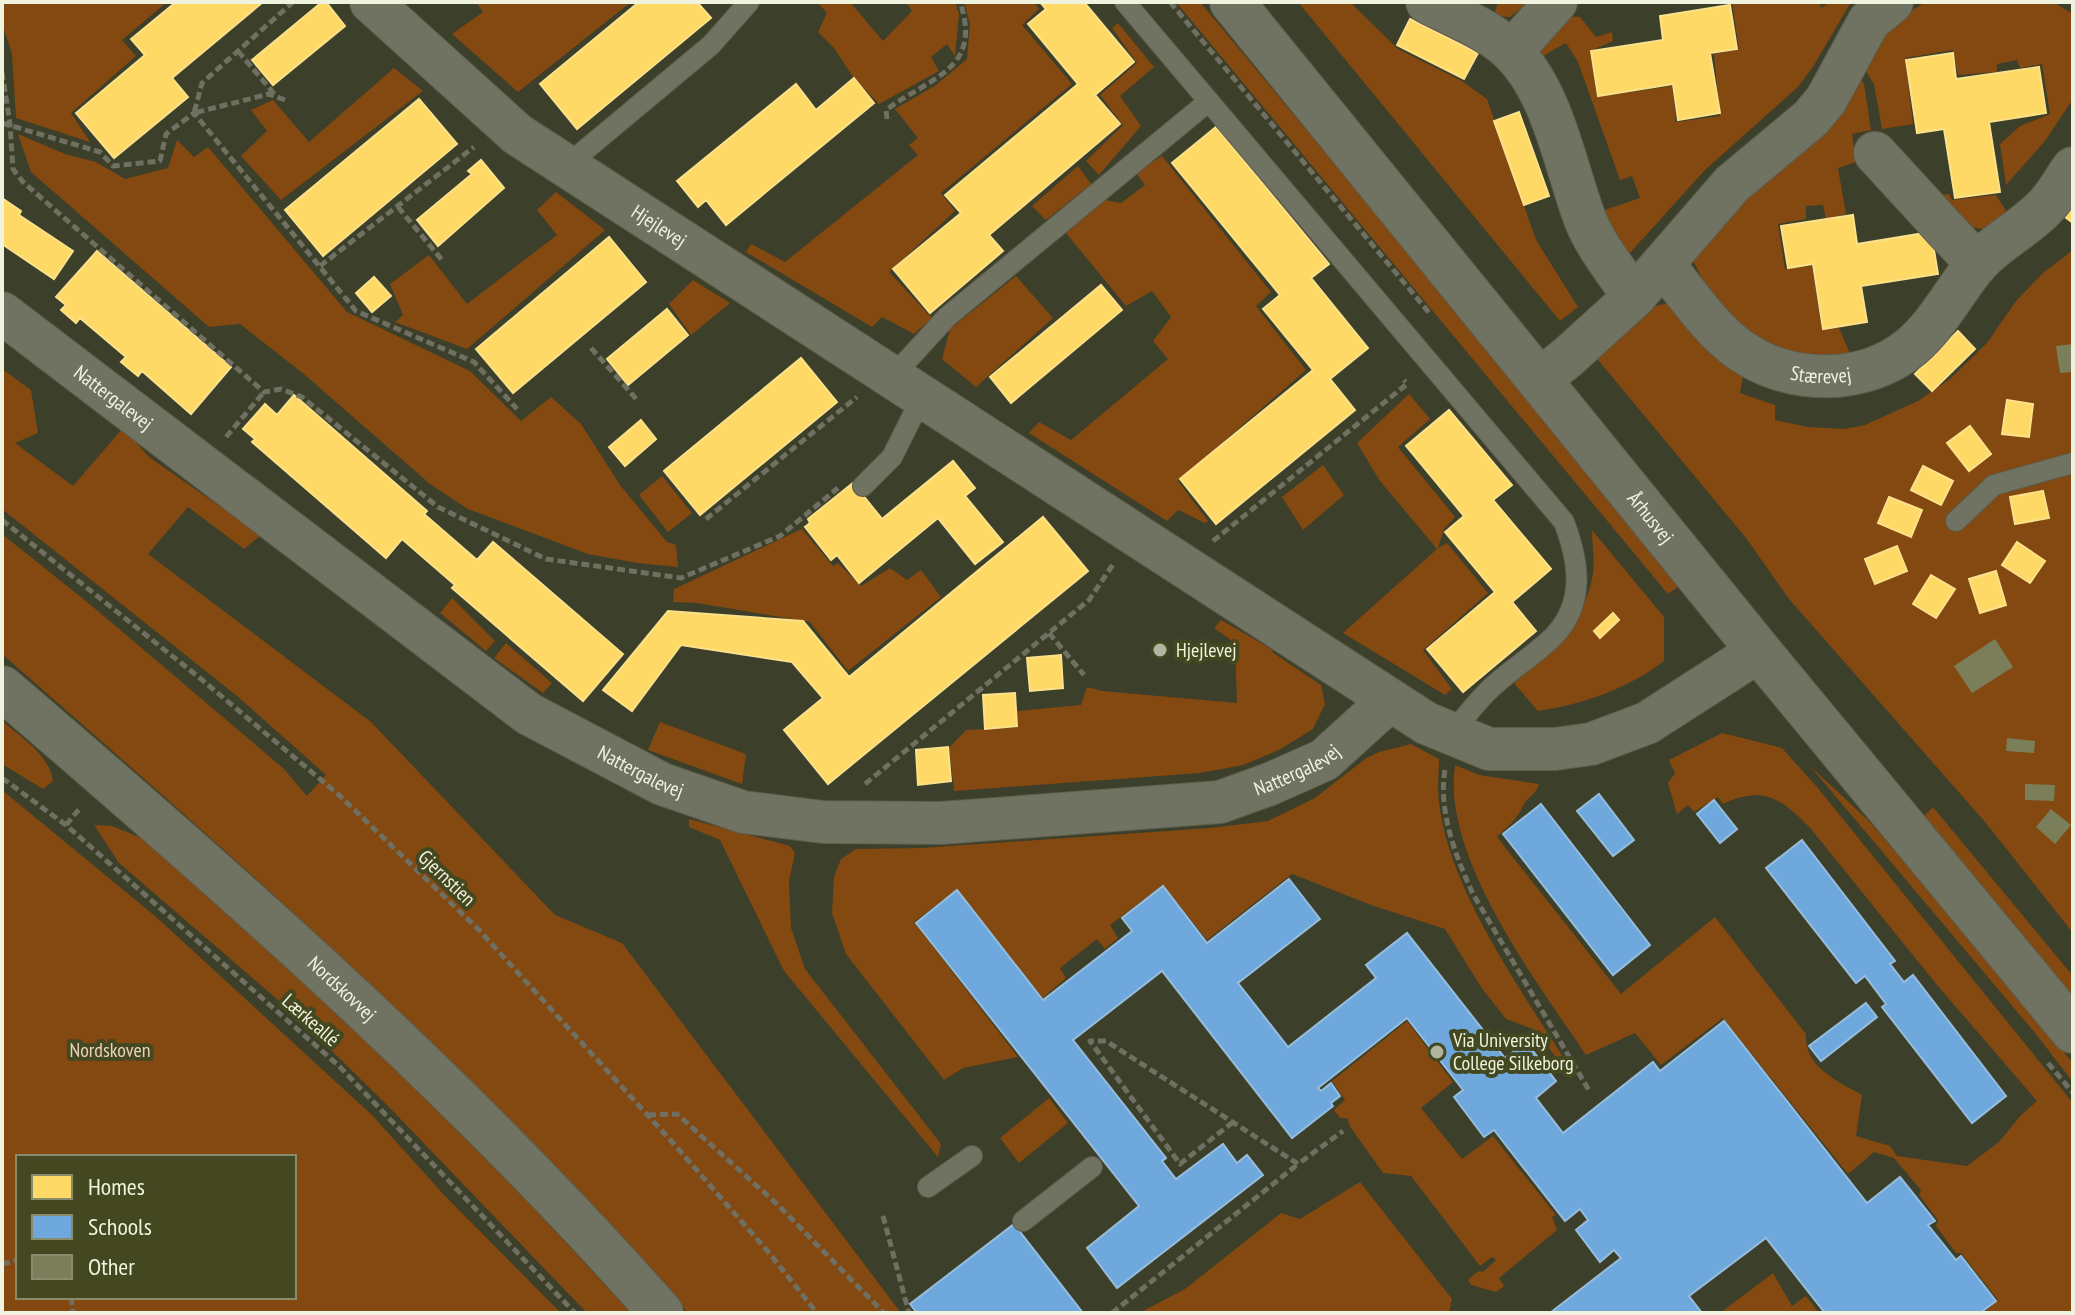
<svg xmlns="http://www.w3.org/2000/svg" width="2075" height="1315" viewBox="0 0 2075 1315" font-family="'PT Sans Narrow',sans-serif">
<rect width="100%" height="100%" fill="#3c3f29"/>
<!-- green -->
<path fill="#844811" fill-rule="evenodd" d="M2,2H167L122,40L136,56L71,113L90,142L16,118L12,54L2,23Z
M476,2H631L518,92L452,34L483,12Z
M817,2H850L883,41L912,11L906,2H955L959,14L955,56L947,44L931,57L939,71L879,104L853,77L834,48L818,32L827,13Z
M964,2H1034L1039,9L1022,25L1072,84L941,193L955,211L889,272L932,318L914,334L882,317L872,327L746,252L751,244L785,262L918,155L909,145L918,138L895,109L936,85L967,59L970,24Z
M1176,2H1200L1683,583L1668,594Z
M1298,2H1350L1398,49L1462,81L1487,99L1536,240L1578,307L1560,321Z
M1498,2H1529L1510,17L1497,16L1495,11Z
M1732,2H1818L1822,8L1829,2H1851L1814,65L1798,87L1705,170L1629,254L1599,212L1640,198L1632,176L1620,180L1578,62L1566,43L1543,56L1540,52V37L1561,16L1580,17L1596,37L1612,32L1613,41L1590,51L1597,97L1672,86L1676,122L1720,116L1714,54L1739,49Z
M1926,2H2053L2073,14V99L2045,141L2006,185L2000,144L2020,126L2050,114L2042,64L2020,68L2017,60L1997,64V72L1958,75L1953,50L1905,58L1913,124L1882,129L1874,84L1864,68C1882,35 1893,21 1926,2Z
M1118,23L1154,67L1120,96L1141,126L1099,175L1086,161L1123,125L1100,95L1137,63L1112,28Z
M394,68L423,91L281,200L241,156L267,131L251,110L273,100L309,142Z
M1856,72L1864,84L1871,130L1852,134L1856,162L1838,168L1846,214L1826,219L1823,205L1806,206V219L1778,224L1785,269L1812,266L1822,329L1839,328L1852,358L1790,356L1740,328L1705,285L1693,260Z
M18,134L65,154L96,162L125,179L168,168L177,140L194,157L208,147L347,312L470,371L521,421L551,397L581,424L620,485L667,542L676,545L678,567L637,563L588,554L468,509L430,484L305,375L240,324L209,327L31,172Z
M1162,156L1271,292L1256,306L1306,370L1178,481L1208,521L1205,523L1178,510L1167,521L1029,433L1039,422L1071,440L1168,359L1153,341L1171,317L1152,291L1126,306L1066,233L1105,200L1121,203L1145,185L1136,173Z
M1078,166L1091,184L1046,220L1032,206Z
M556,192L605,230L467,349L395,322L403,315L390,284L429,255L467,304L557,235L537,210Z
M1949,194L1952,200L1996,195L2008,214L1989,230L1971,227L1939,195Z
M2073,250V933L1985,822L1789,599L1746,538L1594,355C1617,334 1643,301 1676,303L1743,376L1740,393L1775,405V420L1808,427L1844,429L1865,425L1918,401L1950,379L1987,343L2016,301L2043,273Z
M1016,276L1053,318L976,387L942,359L950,329Z
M693,280L730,303L691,335L669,304Z
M2,369L31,390L38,433L15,443L73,486L123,428L149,457L261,535L244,549L188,507L148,554L371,722L555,915L622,943L901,1313H688C605,1222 521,1131 433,1045C294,909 148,782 2,654V534L92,606L283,768L307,796L326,775L237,696L2,509Z
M1409,394L1430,419L1398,447L1455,517L1444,529L1438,548L1447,543L1488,593L1423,650L1452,689L1445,695L1343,633L1437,549L1380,481L1357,443Z
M1323,465L1344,495L1303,530L1282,497Z
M662,476L692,513L668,532L639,495Z
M802,529L833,566L838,563L861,586L890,568L907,580L921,570L941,597L848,671L810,622L697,603L673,602L674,589Z
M1592,530L1664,617V661C1627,689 1584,704 1538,711L1514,683C1550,650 1584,625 1593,574C1595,560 1592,544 1592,530Z
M452,598L495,641L486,651L440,613Z
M1221,620L1273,650L1272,652L1321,685L1325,704L1313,729L1279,750L1243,765L1200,773L954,791L949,748L966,730L1018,727L1017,711L1081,705L1087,687L1102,691L1237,703L1235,643L1214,628Z
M506,643L552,683L543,693L494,658Z
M2,721C22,738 49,754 53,781L43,789L2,764Z
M660,722L746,754L742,784L648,750Z
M1722,733L1782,748L1817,787L2073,1103V1313H1984L1998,1300L1961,1253H1956L1936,1226L1938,1220L1919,1195L1921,1190L1894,1158L1874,1152L1848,1174L1723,1018L1661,1065L1635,1033L1586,1055C1537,982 1441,856 1455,765L1479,775L1539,784C1536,795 1527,797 1523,806C1516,821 1509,825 1497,837L1621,994L1715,917L1806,1034C1804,1067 1837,1081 1862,1095L1856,1136L1890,1146L1897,1156L1967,1166L1999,1142L2021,1115L2037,1101L1937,985L1811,829C1782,799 1764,785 1723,804L1718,797L1694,812L1688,805L1677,814L1668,783L1675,773L1669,760Z
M1411,744L1439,759C1439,773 1437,788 1439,802C1449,892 1524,993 1571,1070L1569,1073L1533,1029L1506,1019L1481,987L1445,929L1371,905L1292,874L1207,940L1163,885L1110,925L1118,938L1105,949L1097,939L1060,968L1066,978L1043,998L957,889L914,922L1018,1057L963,1068L944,1080L846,954L832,913L834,877L841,859L856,849L921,848L1210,828L1268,821L1315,798L1365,759L1379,752Z
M1810,766L1868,820L2005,979L2073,1063V1082L2035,1033Z
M2,790L155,916L372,1115L445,1196L561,1313H2ZM18,1157H294V1297H18Z
M1933,807L2073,976V1000L1924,816Z
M689,819L790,846L795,853L789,881L791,928L805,969L941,1144L938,1157L784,971L720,840L689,827Z
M94,825L112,826L144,839L191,879L366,1040L488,1159L631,1313H587L388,1106L292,1012L119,863Z
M1407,1021L1453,1082L1421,1108L1462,1159L1493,1136L1556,1215L1552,1217L1557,1230L1499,1278L1504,1286L1496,1292L1471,1285L1468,1280L1478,1271L1483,1272L1496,1260L1492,1257L1480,1266L1411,1176L1383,1173L1351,1128L1347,1118H1340L1334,1110L1345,1100L1332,1081Z
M1049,1098L1068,1123L1019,1163L1000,1138Z
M1360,1182L1452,1299L1449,1313H1139L1185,1289L1281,1213L1300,1219Z
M1773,1273L1792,1306L1806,1296L1819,1313H1720Z"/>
<!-- homes -->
<path fill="#ffd966" stroke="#fae18a" stroke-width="2" d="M176,2H263L172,78L188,97L114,158L76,113L145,55L131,39Z
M322,2H326L345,26L273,85L252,60Z
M639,2H697L711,18L577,129L540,84Z
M1040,2H1084L1134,62L1095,95L1120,124L989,235L1003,251L930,313L893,269L961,213L945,195L1078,84L1028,24L1046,9Z
M1730,5L1737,49L1710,53L1720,113L1678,120L1673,84L1598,96L1591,51L1663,40L1660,16Z
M1410,19L1478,53L1464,79L1397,45Z
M1953,53L1956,79L2039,67L2046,113L1989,122L2000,192L1955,198L1944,129L1917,133L1906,60Z
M854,78L874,103L726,225L706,200L698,207L677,181L796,84L816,110Z
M419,99L457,144L323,256L285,210Z
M1519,112L1549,196L1524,205L1494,121Z
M1216,127L1329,264L1311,278L1368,348L1330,379L1355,410L1216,524L1180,479L1313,370L1263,309L1280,295L1172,163Z
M481,160L504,188L438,246L417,220L472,174L468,171Z
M2,198L21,211L19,215L73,251L54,279L2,244Z
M2073,207V223L2065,217Z
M1853,215L1857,244L1931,232L1938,274L1861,286L1867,322L1823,329L1813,264L1788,268L1781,226Z
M609,237L646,282L513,393L476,349Z
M97,251L231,367L191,414L142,371L138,376L121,362L126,357L80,318L76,323L61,310L66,305L56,297Z
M374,277L391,296L372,312L356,293Z
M1101,285L1122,310L1011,403L990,377Z
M667,309L688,335L628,385L607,359Z
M1958,331L1975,349L1932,391L1915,374Z
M801,358L837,402L700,515L664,471Z
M294,395L427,511L424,514L477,560L493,542L623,654L583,701L452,588L455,585L402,539L386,558L252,442L255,439L243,429L265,404L277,415Z
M2007,400L2033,404L2029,437L2002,434Z
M1449,410L1512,485L1493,500L1551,569L1512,602L1536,631L1463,692L1427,649L1495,592L1445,532L1464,516L1406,446Z
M641,420L656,439L625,466L609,447Z
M1970,426L1991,454L1969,471L1947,443Z
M953,461L975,488L965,496L1003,542L975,564L938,518L859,583L837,555L831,560L805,527L810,523L808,519L853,483L882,519Z
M1923,466L1953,481L1941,505L1911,490Z
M2043,491L2049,518L2015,524L2010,497Z
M1889,497L1922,510L1911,537L1878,523Z
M1043,517L1088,571L828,784L784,730L823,698L792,662L681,645L632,711L603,690L668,611L803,621L849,677Z
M2017,542L2045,561L2030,583L2002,565Z
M1897,546L1907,571L1875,584L1865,559Z
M1996,571L2006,605L1980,613L1969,579Z
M1931,575L1955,589L1936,618L1913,604Z
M1613,613L1619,620L1600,638L1594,631Z
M1061,655L1063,688L1030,691L1027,658Z
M1015,693L1017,726L985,729L983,695Z
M948,747L951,781L918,785L916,750Z"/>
<!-- schools -->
<path fill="#6fa8dc" stroke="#96bedc" stroke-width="2" d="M1599,794L1634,840L1613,856L1577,811Z
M1714,800L1737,829L1720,843L1697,814Z
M1541,804L1650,945L1613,975L1503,834Z
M1802,840L1895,961L1890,964L1904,982L1913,975L2006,1096L1972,1123L1882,1007L1886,1004L1865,976L1856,983L1766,868Z
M1289,879L1320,919L1238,983L1288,1047L1376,978L1366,965L1407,933L1505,1058L1526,1042L1556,1081L1536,1098L1563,1133L1653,1062L1660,1071L1724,1021L1867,1203L1900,1177L1935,1221L1928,1225L1956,1260L1961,1256L1996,1301L1980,1313H1825L1766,1238L1689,1296L1702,1313H1550L1621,1258L1614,1250L1600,1262L1576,1230L1588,1220L1580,1209L1565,1221L1494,1130L1484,1137L1454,1097L1463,1090L1407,1018L1318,1088L1321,1091L1331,1083L1340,1096L1331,1103L1333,1106L1292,1138L1162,971L1073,1040L1166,1158L1162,1161L1176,1179L1223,1144L1237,1163L1247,1155L1263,1175L1117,1288L1087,1248L1139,1206L916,923L957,890L1043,1000L1132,931L1122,918L1163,886L1207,943Z
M1866,1003L1877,1017L1821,1061L1809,1046Z
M1014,1224L1083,1313H917L910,1304Z"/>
<!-- building -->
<path fill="#7b7f59" d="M2073,344V372L2060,373L2056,346Z
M1995,639L2013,667L1972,693L1954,666Z
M2007,738L2035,741L2034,753L2006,751Z
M2025,784L2055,785L2054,801L2025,800Z
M2051,809L2071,825L2055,844L2036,827Z"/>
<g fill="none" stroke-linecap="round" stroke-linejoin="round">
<!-- service casing -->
<g stroke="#5b5d4a" stroke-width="22">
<path id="service" d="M1125,2L1564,522C1579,562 1586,603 1553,637C1533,657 1507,671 1487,692C1474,705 1463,720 1451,734
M566,166L711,45L749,2
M892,377L947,317L1209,101
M863,486L892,457L922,397
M1956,521L1994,485L2073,463
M928,1187L972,1156
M1023,1221L1092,1167"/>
</g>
<!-- minor casing -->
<g stroke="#5b5d4a" stroke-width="44">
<g id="minor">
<path id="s1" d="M371,2L517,134L1426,723L1489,749H1555L1591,744L1647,723L1759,651"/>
<path d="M1427,2C1455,17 1489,29 1512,52C1553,92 1565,166 1585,219C1596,247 1617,272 1634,297"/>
<path d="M1512,51L1556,2"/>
<path d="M1875,153L1977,264"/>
<path id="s2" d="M1663,264C1687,293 1710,329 1740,350C1789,385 1864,386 1911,347C1938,324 1953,293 1975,266C1994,243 2024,229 2045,207C2056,196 2064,180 2073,168"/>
<path id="s3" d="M2,313L529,714L662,784L743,812L823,822L941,823L1220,802L1270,784L1324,760L1389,701"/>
<path d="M1539,380L1568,357L1634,297L1732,184L1811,118L1826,100L1869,21L1892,2"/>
</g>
</g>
<!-- tertiary casing -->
<g stroke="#5b5d4a" stroke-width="46">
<g id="tertiary">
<path id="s4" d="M1232,2L1759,651L2073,1031"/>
<path id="s5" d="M2,688C232,885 460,1085 661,1313"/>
</g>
</g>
<!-- path -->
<path stroke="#6f7062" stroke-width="5" stroke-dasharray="8 4" stroke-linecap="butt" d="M1170,2L1431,315
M238,51L276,96
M2,72L10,124L13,169L23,182L264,392L281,389L302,397L438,507L546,559L681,578L780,536L838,488
M285,100L269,94L194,113L202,83L293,2
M887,119L886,110C930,77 983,70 960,2
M2,123L100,152L113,166L160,161L166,134L194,113L356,311L474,362L517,409
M398,207L442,260
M320,266L474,147
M591,348L638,401
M226,437L264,392
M706,519L857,397
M2,520L201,679L339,795L479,930L673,1143L770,1254L817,1313
M1213,541L1407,384L1404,380
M1049,633L1084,675
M1445,770C1438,812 1456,857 1473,894L1590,1092
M2,778L66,825L339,1066L575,1313
M865,784L1089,600L1114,563
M66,825L80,808
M2048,1063L2073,1093
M648,1115L677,1114L778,1205L884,1313
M1233,1122L1180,1164L1090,1041H1106L1298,1164L1343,1131
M883,1216L909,1313
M2,1264L18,1260
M71,1297L73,1313
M1112,1313L1298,1164"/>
<!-- service -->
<use href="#service" stroke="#707262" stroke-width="20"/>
<!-- minor -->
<use href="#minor" stroke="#707262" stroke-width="42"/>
<!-- tertiary -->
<use href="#tertiary" stroke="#707262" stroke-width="44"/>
</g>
<!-- markers -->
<g fill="#b1b49e" stroke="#434820" stroke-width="3">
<circle cx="1160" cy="650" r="8"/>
<circle cx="1437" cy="1052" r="8"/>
</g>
<g text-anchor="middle" stroke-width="8" stroke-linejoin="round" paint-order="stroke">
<!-- street labels -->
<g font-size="20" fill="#f0f3dd" stroke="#434820">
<text dy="7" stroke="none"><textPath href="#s1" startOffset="366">Hjejlevej</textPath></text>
<text dy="7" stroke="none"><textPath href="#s2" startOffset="202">Stærevej</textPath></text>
<text dy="7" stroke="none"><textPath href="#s3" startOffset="140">Nattergalevej</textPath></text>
<text dy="7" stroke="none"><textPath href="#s4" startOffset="664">Århusvej</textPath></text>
<text dy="7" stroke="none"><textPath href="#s3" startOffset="1460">Nattergalevej</textPath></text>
<text dy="7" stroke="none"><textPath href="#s3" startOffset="788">Nattergalevej</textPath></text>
<text transform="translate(447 878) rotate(44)" y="7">Gjernstien</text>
<text dy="7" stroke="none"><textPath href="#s5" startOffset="454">Nordskovvej</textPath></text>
<text transform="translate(311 1020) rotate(41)" y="7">Lærkeallé</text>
</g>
<!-- poi labels -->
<g font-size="20" fill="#f0f3dd" stroke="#434820" text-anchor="start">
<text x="1176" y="657">Hjejlevej</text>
<text x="1453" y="1047">Via University<tspan x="1453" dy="23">College Silkeborg</tspan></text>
</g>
<!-- park labels -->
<g font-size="20" fill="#edd1bf" stroke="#434820">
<text x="110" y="1057">Nordskoven</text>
</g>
</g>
<!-- border -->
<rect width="2075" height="1315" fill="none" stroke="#f0f3dd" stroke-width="8"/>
<!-- legend -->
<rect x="16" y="1155" width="280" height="144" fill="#434820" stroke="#888c6c" stroke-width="2"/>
<rect x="32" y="1175" width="40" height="24" fill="#ffd966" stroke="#888c6c" stroke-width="2"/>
<text x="88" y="1195" font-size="24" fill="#f0f3dd">Homes</text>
<rect x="32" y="1215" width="40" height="24" fill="#6fa8dc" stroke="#888c6c" stroke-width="2"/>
<text x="88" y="1235" font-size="24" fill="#f0f3dd">Schools</text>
<rect x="32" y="1255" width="40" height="24" fill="#7b7f59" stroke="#888c6c" stroke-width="2"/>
<text x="88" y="1275" font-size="24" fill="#f0f3dd">Other</text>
</svg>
